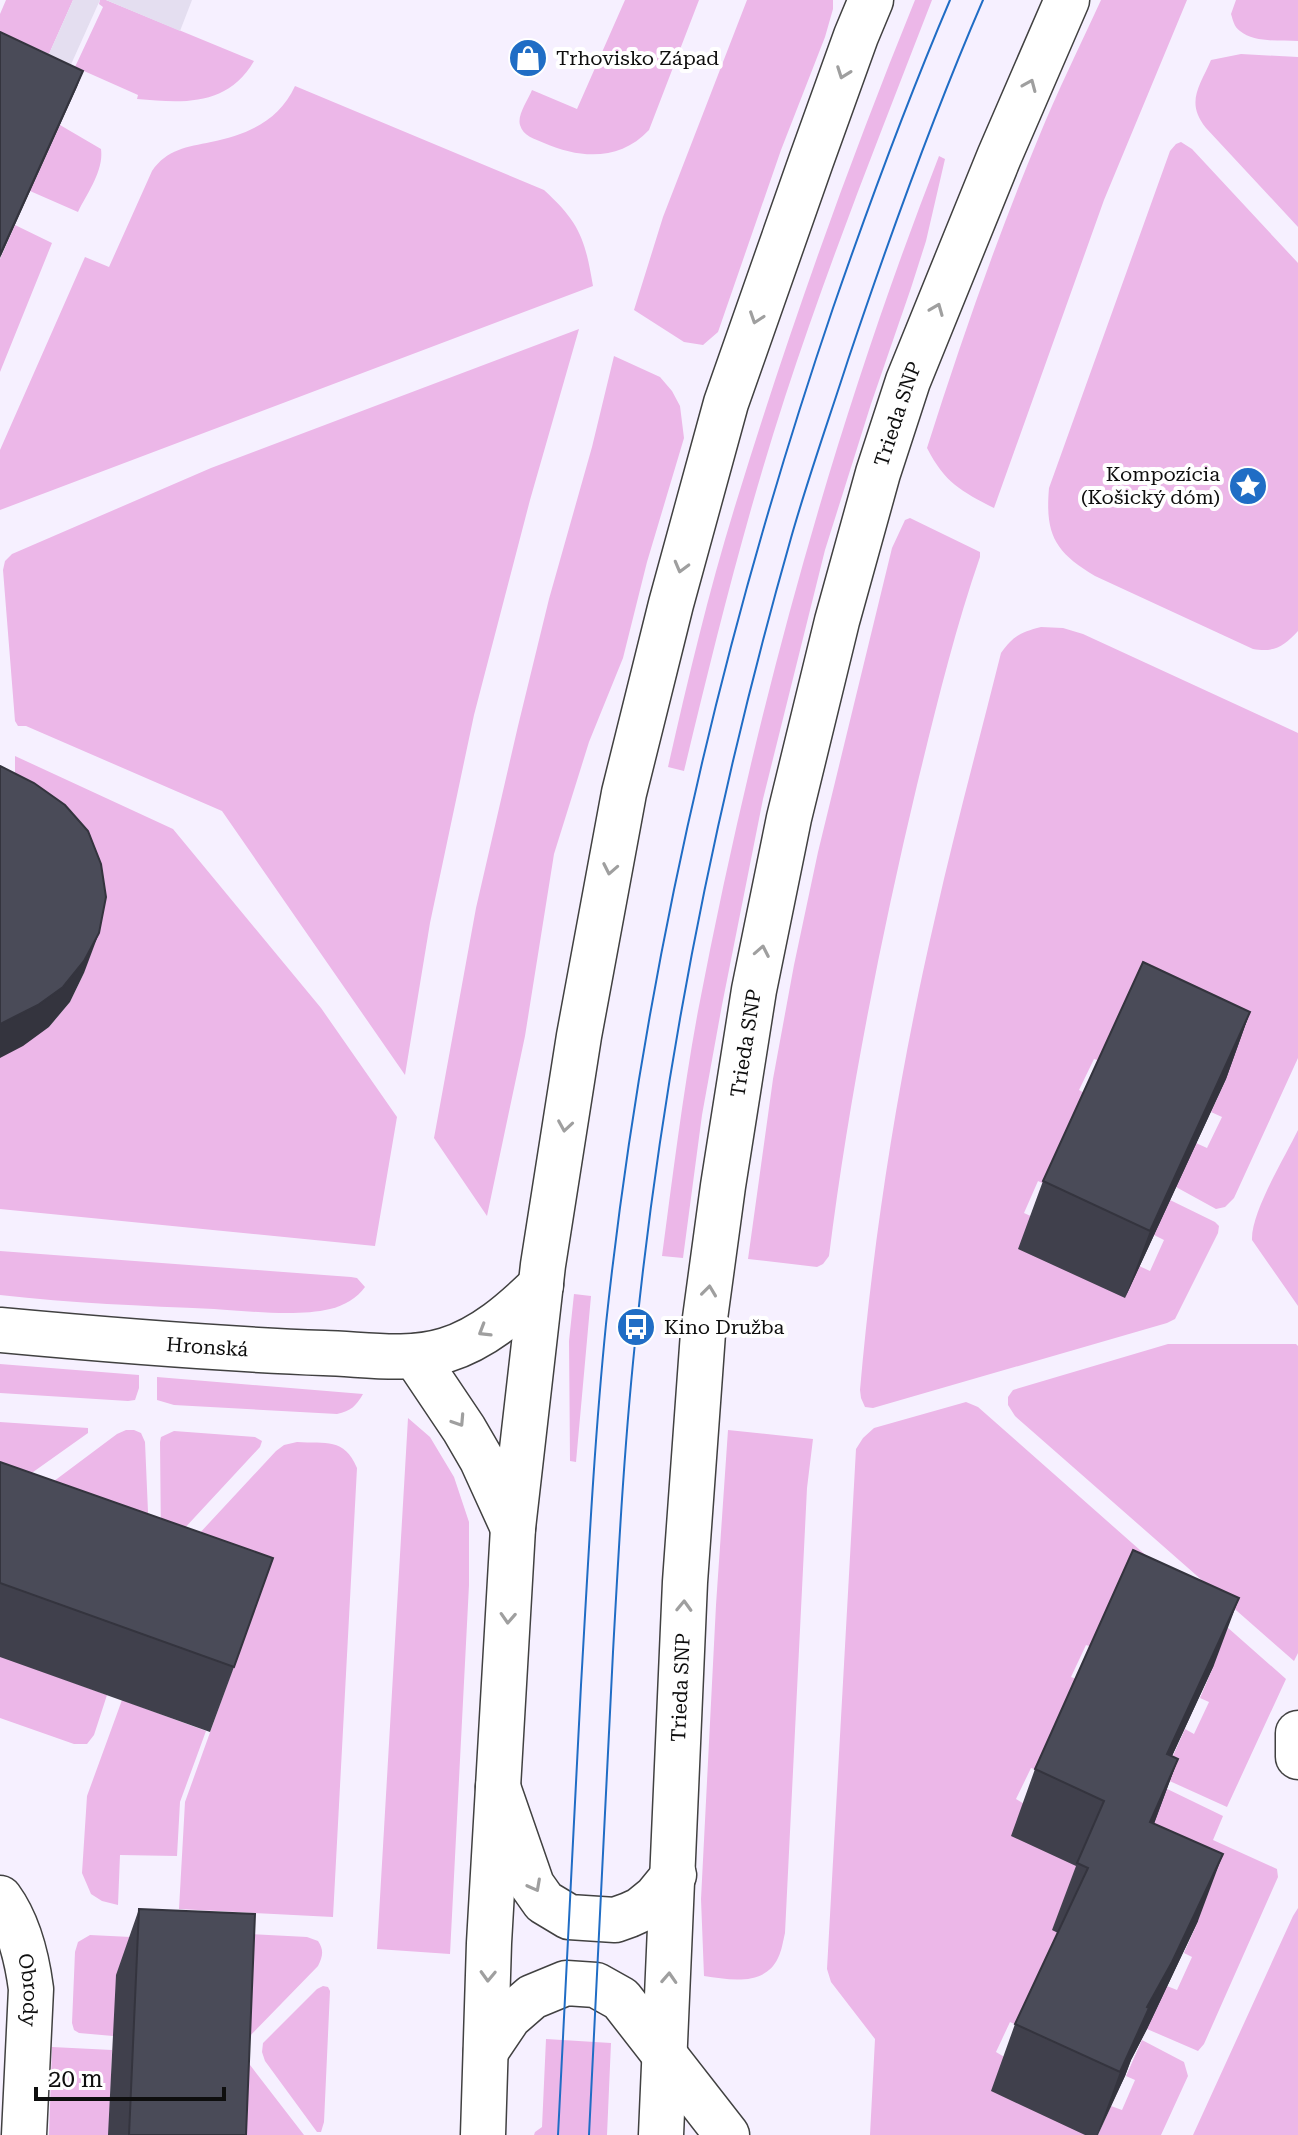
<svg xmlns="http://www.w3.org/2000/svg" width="1298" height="2135" viewBox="0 0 1298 2135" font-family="'Roboto Serif',serif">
<rect width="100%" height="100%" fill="#f6f0ff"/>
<!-- green -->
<path fill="#ecb7e8" d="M6,0H73L49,54L0,32V14Z
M100,0H106L254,61C227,107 183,103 137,99L138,95L75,67L103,7L99,4Z
M625,0H699L649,130C620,161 581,159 544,143C535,139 523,136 520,125C517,115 528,100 532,90L577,109Z
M747,0H833V9L825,37L781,150L718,332L703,345L684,342L634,310L663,217Z
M915,0H932C881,132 829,262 785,397C745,520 714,646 684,771L668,767C688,679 709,590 736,503C788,333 848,165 915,0Z
M1101,0H1187L1104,200L994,508C961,491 945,483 927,448C960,344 996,240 1038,139C1057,92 1080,46 1101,0Z
M1236,0H1298V41C1281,40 1254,43 1240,31C1234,27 1233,20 1231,14Z
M1241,54L1298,57V227L1206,128C1185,102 1200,86 1211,60Z
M295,86L544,190C580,223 585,239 593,286L0,510V450L85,257L109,267L152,171C167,149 187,147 211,142C247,135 279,121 295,86Z
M60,125L101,149C104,171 87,193 78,212L30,191Z
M1181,142L1192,149L1298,263V631C1284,646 1274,653 1253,649L1095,576C1055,552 1045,535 1049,488L1170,151L1176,144Z
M939,156L945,159L926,241L911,288L871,404L825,550L763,799L722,1005L702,1115L683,1258L662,1256C673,1174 683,1092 698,1011C754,719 831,433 939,156Z
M15,225L52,243L0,372V259Z
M579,329L530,500L474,715L430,923L405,1075L222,811L26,726H18L15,721L3,570L5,561L12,554L211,468Z
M614,356L660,377L672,391L680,406L684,438L647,562L623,658L589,742L554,854L525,1036L487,1216L434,1138L476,908L518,726L549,599L592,447Z
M910,518L980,552V557C954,632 936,708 917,785C880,941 849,1098 829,1256L823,1264L817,1267L748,1259L773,1079L794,965L818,852L892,548L905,520Z
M1041,627L1063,628L1083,634L1298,733V1058L1234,1198L1225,1207L1216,1209L1176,1187L1196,1143L1207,1148L1222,1117L1211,1112L1226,1079L1104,1062L1094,1059L1079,1090L1088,1095L1046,1185L1038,1181L1024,1213L1150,1271L1164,1240L1154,1235L1170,1200L1215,1222L1219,1226L1218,1233L1175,1319L1167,1323L873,1408L865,1407L861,1398L860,1390C874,1231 899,1073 935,918C955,829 979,741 1001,653C1013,636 1021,632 1041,627Z
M15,756L173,829L321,1008L397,1117L375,1246L0,1209V1057L49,1027L70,1002L84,973L15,822Z
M1298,1130V1306L1252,1240C1251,1212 1285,1157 1298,1130Z
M0,1251L351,1277L357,1278L365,1287C357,1298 344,1306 330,1309C297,1317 248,1311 214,1309C143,1306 71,1303 0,1295Z
M574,1294L591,1296L576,1462L570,1461L569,1341Z
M1168,1344H1296L1298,1346V1653L1294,1661L1015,1416L1008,1405V1397L1013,1390Z
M0,1364L139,1375V1388L135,1400L128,1401L0,1393Z
M157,1377L363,1394C356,1406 351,1411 337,1414L174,1405L157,1400Z
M966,1402L978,1407L1286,1679L1227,1807L1163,1778L1185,1729L1194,1734L1209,1702L1200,1698L1214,1665L1095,1648L1086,1645L1071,1677L1082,1681L1040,1771L1031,1768L1016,1799L1026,1805L1092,1874L1021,2027L1010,2022L996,2052L1006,2058L1085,2135H870L875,2039L831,1982L827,1969L856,1449L863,1438L874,1428Z
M408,1418L430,1437L454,1477L469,1522V1585L450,1954L377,1949Z
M0,1422L88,1428V1433L12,1487L0,1484Z
M126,1430H134L141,1433L145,1442L150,1558L0,1526L14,1511L117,1434Z
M728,1430L813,1439L807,1488L785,1933C783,1941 782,1950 778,1958C765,1986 731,1980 704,1976L701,1899L716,1605Z
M174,1431L255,1437L262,1441L260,1447L169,1545L161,1540L160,1442L161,1437Z
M297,1442C326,1444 344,1437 357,1468L333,1917L179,1909L185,1802L249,1624L171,1564L276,1451L284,1445Z
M0,1656L107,1695L94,1735L87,1744H74L0,1718Z
M122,1700L206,1731L180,1802L177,1856L120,1855L118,1905L102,1901L91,1894L82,1873L87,1796Z
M1159,1785L1223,1816L1213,1840L1277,1869L1278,1877L1204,2044L1198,2051L1147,2029L1167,1986L1177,1990L1192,1957L1184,1953L1198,1921L1130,1852Z
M1298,1908V2135H1193L1293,1916Z
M177,1930L307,1937L318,1941C324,1950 323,1956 318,1966L244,2042Z
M90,1935L172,1939L113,2036L79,2033L74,2030L72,2023L75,1952L78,1942Z
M323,1986L328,1987L330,1991L324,2122L321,2132H317L265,2061L262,2052L263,2043L317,1989Z
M546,2039L611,2043L607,2135H534L535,2132L542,2127Z
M1142,2040L1184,2062L1188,2076L1161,2135H1098L1111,2106L1122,2110L1135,2080L1126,2076Z
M52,2047L112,2050L109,2135H49Z
M243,2056L304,2135H225Z"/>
<!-- plaza -->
<path fill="#e4def0" d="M73,0H100L64,80L0,50V32L49,54Z
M106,0H192L180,31Z"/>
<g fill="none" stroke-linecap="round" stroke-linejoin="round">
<!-- minor casing -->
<g stroke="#414141" stroke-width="47">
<g id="minor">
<path id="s1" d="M0,1330C108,1340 216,1349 324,1353C364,1354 407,1362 446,1350C484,1338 513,1312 541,1285"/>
<path d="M415,1356L464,1429L482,1460L513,1528"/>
<path d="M1298,1733V1757"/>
<path d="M498,1787L532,1885L544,1902L569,1917L615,1920L629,1915L640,1910L656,1897L674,1875"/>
<path id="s2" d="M0,1898C19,1924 27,1958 31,1989L24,2135"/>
<path d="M486,2051L509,2017L532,1997L566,1983L596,1985L621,1999L727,2135"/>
</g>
</g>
<!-- tertiary casing -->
<g stroke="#414141" stroke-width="47">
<g id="tertiary">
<path d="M483,2135L489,1943L513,1528L543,1265L579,1036L624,793L671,604L726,403L811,161L856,36L871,0"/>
<path id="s3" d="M661,2135L685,1582L703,1333L723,1186L754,990L789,818L837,621L878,473L908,381L999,157L1067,0"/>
</g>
</g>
<!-- minor -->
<use href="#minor" stroke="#fff" stroke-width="44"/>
<!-- tertiary -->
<use href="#tertiary" stroke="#fff" stroke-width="44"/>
<!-- tram -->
<path stroke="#206dc5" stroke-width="2" d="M558,2135C565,1985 573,1835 581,1685C588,1565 594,1444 606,1324C643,978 721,637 833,308C869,204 907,101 950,0
M589,2135C596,1974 604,1813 613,1652C619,1543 625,1433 637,1324C665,1058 718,794 791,538C808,478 829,419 848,360C889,238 932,118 983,0"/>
</g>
<!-- wall -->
<path fill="#40404c" d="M1250,1012L1226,1079L1125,1298L1018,1249L1043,1181Z
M0,1462L234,1667L210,1732L0,1657Z
M1214,1665L1172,1756L1178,1759L1154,1824L1198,1921L1147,2029L1131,2060L1125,2076L1098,2135H1085L991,2091L1015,2024L1058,1933L1052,1930L1076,1866L1011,1836L1035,1769Z
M139,1909L246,2135H108L116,1975Z"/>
<!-- shaded-wall -->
<path fill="#34343e" d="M83,71L77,87L0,258V255Z
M99,933L84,973L70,1002L49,1027L23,1046L0,1058V1024Z
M1250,1012L1226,1079L1125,1298L1150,1231Z
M1239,1598L1214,1665L1142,1821L1167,1754Z
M1178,1759L1153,1826L1150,1822Z
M1223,1854L1198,1921L1147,2029L1131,2060L1125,2076L1097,2135L1120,2072L1147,2007Z"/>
<!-- building -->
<path fill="#4a4b58" stroke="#34343e" stroke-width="2" d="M0,32L83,71L0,255Z
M0,766L34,783L65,805L88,831L101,864L106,897L99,933L84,961L63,987L38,1005L0,1024Z
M1143,962L1250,1012L1150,1231L1043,1181Z
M0,1462L273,1558L234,1667L0,1583Z
M1133,1550L1239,1598L1167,1754L1178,1759L1150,1822L1223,1854L1172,1962L1147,2007L1149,2008L1120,2072L1015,2024L1088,1868L1077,1863L1104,1801L1035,1769Z
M139,1909L255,1914L246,2135H129Z"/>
<!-- one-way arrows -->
<defs><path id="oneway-chevron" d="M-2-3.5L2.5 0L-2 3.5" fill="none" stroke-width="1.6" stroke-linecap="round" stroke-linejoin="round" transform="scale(2)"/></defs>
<g stroke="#9f9f9f">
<use href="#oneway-chevron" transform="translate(843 73) rotate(110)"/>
<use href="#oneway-chevron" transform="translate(1030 85) rotate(-67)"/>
<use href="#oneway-chevron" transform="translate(937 309) rotate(-68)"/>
<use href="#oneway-chevron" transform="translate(756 318) rotate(109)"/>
<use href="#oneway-chevron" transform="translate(681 567) rotate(105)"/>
<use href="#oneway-chevron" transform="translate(610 869) rotate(101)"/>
<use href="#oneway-chevron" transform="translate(762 951) rotate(-79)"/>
<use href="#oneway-chevron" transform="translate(565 1126) rotate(99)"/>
<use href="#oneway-chevron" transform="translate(709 1291) rotate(-83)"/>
<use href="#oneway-chevron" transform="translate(484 1331) rotate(149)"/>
<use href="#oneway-chevron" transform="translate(459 1421) rotate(57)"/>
<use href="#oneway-chevron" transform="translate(684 1606) rotate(-88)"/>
<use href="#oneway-chevron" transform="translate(508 1618) rotate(93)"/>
<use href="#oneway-chevron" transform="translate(535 1886) rotate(62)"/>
<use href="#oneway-chevron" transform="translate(488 1976) rotate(92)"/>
<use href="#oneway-chevron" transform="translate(669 1978) rotate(-87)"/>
</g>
<!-- icons -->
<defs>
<g id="shop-disc" transform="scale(2)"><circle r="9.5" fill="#206dc5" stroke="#fff"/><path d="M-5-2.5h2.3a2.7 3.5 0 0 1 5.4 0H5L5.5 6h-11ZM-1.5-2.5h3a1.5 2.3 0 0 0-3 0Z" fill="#fff"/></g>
<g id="sight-disc" transform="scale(2)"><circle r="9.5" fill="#206dc5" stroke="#fff"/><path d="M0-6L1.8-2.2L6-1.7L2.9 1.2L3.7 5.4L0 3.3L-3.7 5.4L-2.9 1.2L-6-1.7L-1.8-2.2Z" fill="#fff"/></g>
<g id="bus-disc" transform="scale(2)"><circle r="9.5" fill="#206dc5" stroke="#fff"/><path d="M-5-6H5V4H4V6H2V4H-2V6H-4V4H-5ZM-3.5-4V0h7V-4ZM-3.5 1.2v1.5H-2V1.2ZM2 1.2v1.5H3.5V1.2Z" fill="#fff"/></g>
</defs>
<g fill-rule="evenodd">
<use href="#shop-disc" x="528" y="58"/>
<use href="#sight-disc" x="1248" y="486"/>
<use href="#bus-disc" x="636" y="1327"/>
</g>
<g text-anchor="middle" stroke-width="8" stroke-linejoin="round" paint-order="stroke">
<!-- poi labels -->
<g font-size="20" fill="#0e0e0e" stroke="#fff" text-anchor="start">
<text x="556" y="65">Trhovisko Západ</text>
<text x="1220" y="481" text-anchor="end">Kompozícia<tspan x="1220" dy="23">(Košický dóm)</tspan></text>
<text x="664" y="1334">Kino Družba</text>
</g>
<!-- street labels -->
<g font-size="20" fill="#0e0e0e" stroke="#fff">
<text dy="7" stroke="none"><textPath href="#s3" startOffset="1744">Trieda SNP</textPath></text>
<text dy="7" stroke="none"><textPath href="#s3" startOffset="1096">Trieda SNP</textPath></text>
<text dy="7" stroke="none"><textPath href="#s1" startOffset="208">Hronská</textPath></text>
<text dy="7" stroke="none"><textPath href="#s3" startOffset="448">Trieda SNP</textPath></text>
<text dy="7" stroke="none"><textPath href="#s2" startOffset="98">Obrody</textPath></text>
</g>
</g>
<!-- scale -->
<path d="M36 2087v12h188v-12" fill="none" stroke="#0e0e0e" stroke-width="4"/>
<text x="48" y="2087" font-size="24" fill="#0e0e0e" stroke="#ffffff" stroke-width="6" paint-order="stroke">20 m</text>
</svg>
